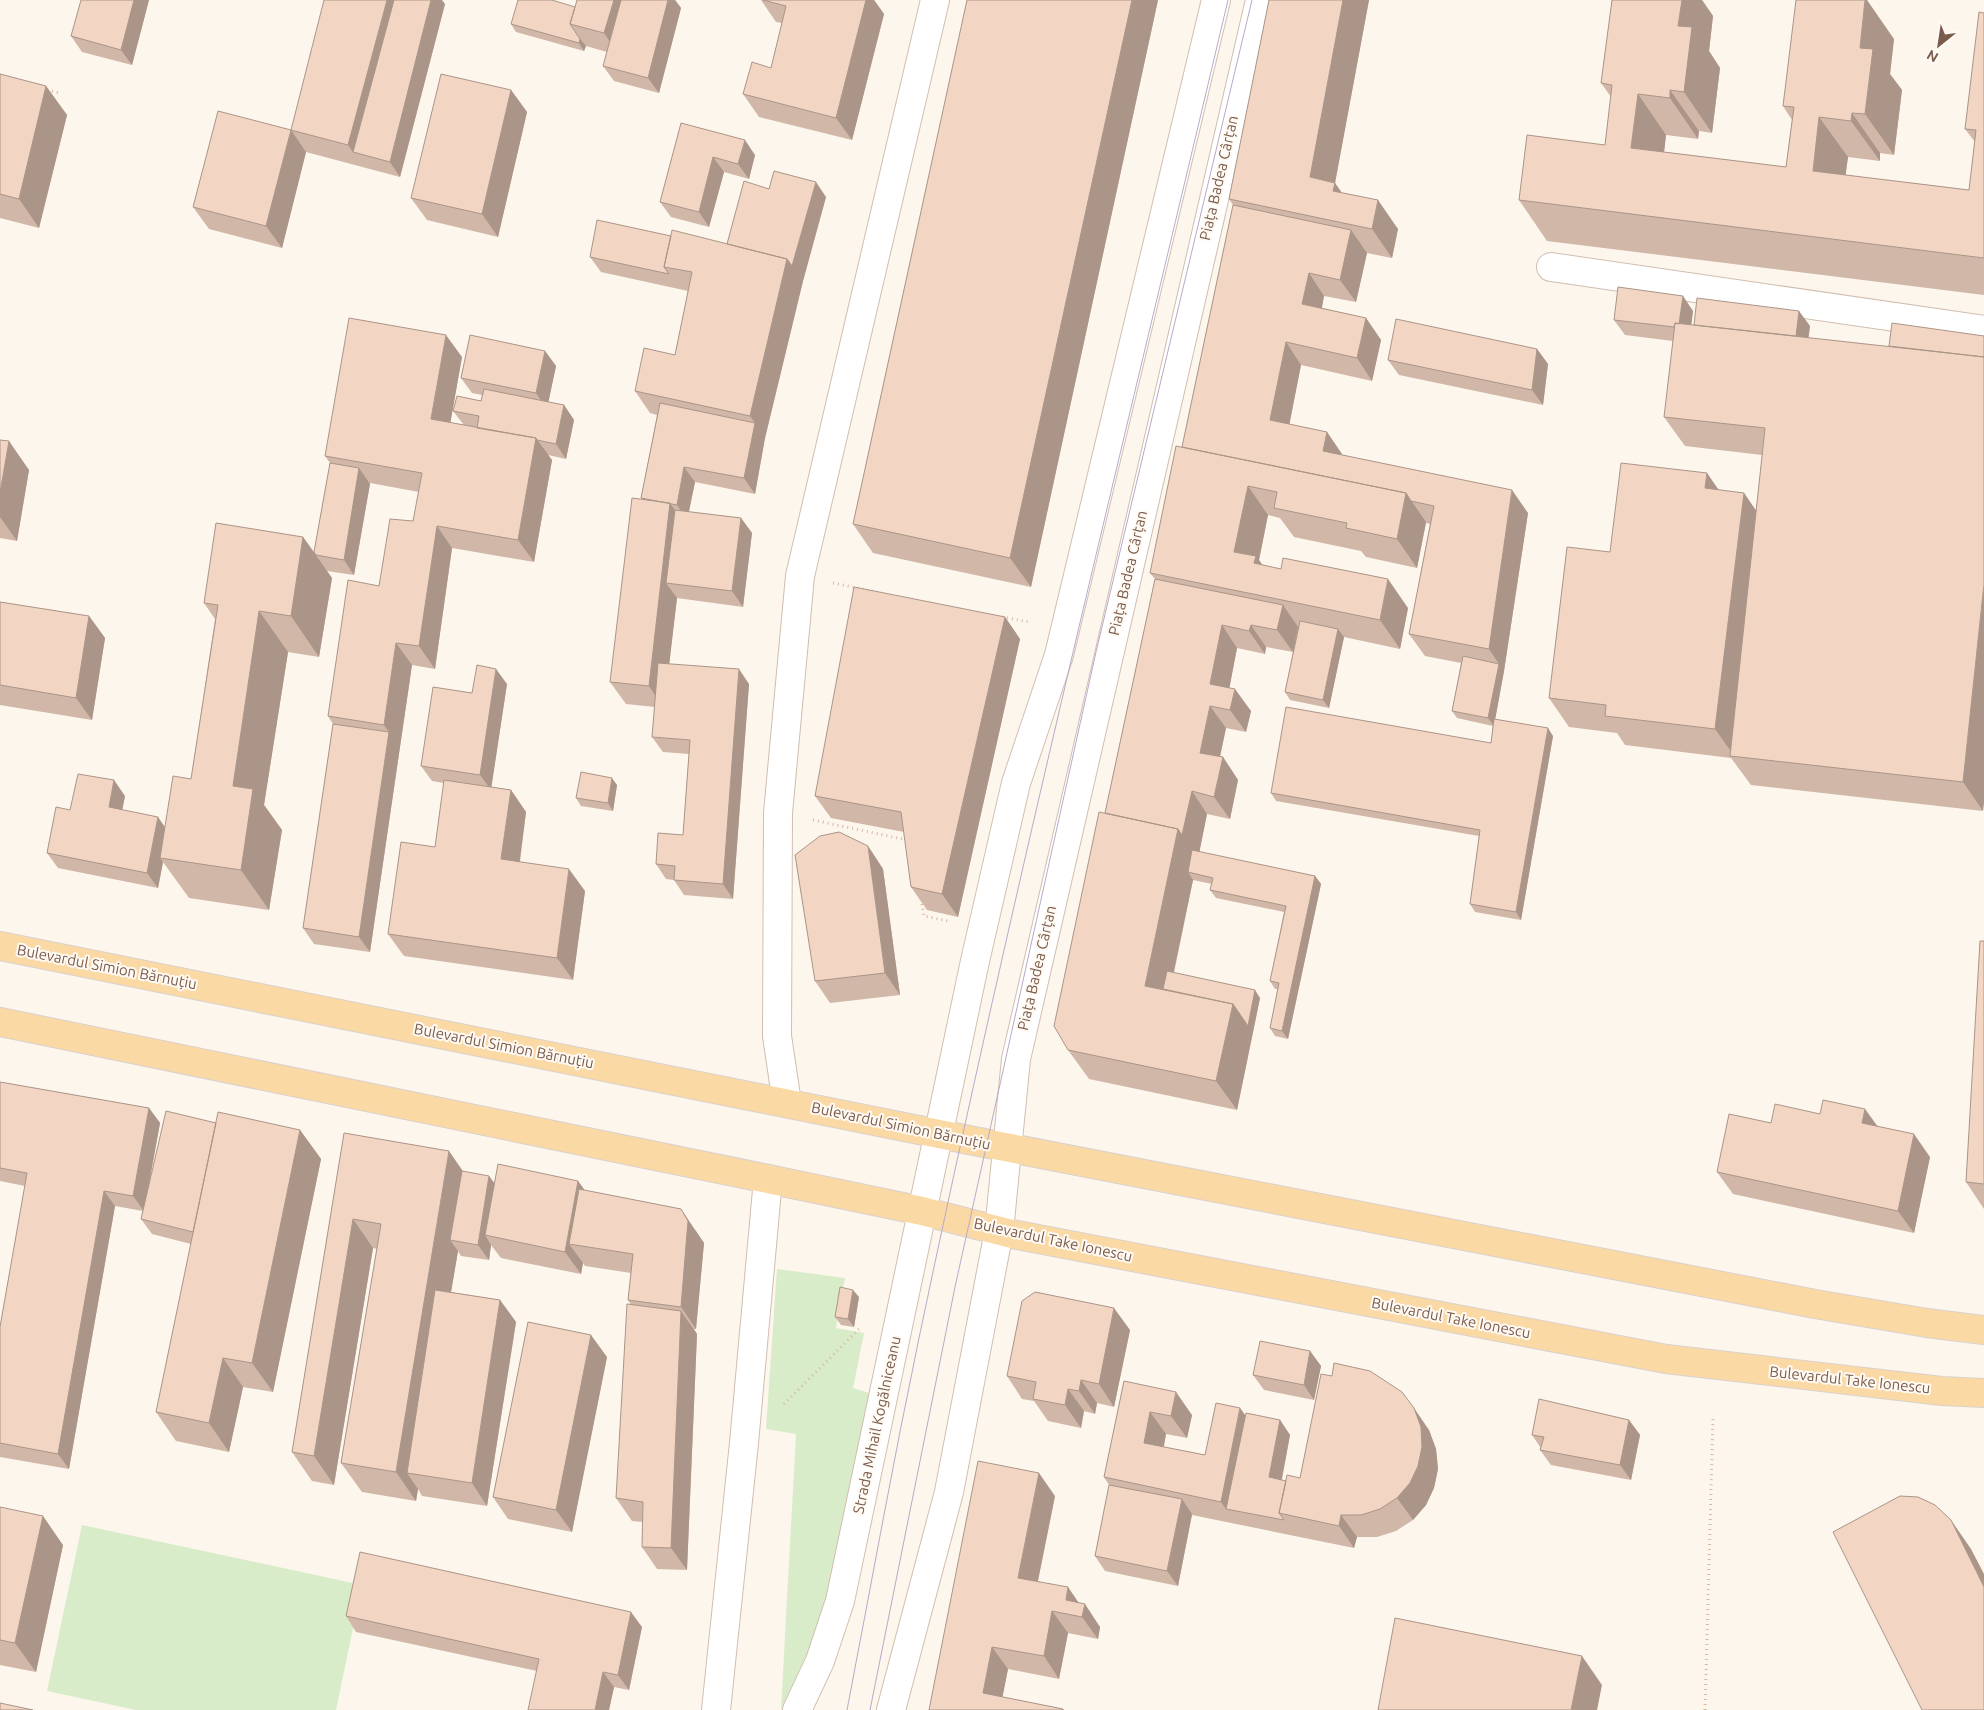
<svg xmlns="http://www.w3.org/2000/svg" width="1984" height="1710" viewBox="0 0 1984 1710" font-family="Ubuntu,sans-serif">
<rect width="100%" height="100%" fill="#fdf6ec"/>
<!-- green -->
<path fill="#d8ecc9" d="M777,1269L845,1278L836,1328L864,1333L853,1388L872,1394L827,1610L781,1710L796,1434L766,1429Z
M82,1525L362,1585L336,1710H136L47,1691Z"/>
<g fill="none" stroke-linecap="round" stroke-linejoin="round">
<!-- minor casing -->
<g stroke="#d1beb0" stroke-width="30">
<path id="minor" d="M1551,267L1984,330
M787,1103L777,1036L778,813L800,576L935,0
M716,1710L744,1443L768,1179
M797,1710L820,1661L840,1601L975,961L1016,783L1059,655L1216,0
M891,1710L949,1492L999,1231L1016,1059L1260,0"/>
</g>
<!-- major casing -->
<g stroke="#dad1cd" stroke-width="30">
<path id="major" d="M0,946L974,1141L1815,1304L1927,1323L1984,1330
M0,1022L768,1179L922,1211L1012,1234L1666,1359L1942,1391L1984,1393"/>
</g>
<!-- path -->
<path stroke="#d9b8a5" stroke-width="3" stroke-dasharray="1 4" stroke-linecap="butt" d="M47,90L59,93
M833,583L881,593
M1002,617L1030,622
M813,820L907,840
M921,899L924,916L948,921
M784,1404L861,1327
M1705,1710L1713,1419"/>
<!-- minor -->
<use href="#minor" stroke="#fff" stroke-width="28"/>
<!-- major -->
<use href="#major" stroke="#fbd9a5" stroke-width="28"/>
<!-- tram -->
<path stroke="#b9a8c9" stroke-width="1" d="M847,1710C871,1586 893,1462 919,1338C1013,890 1123,445 1228,0
M870,1710L955,1287L1096,652L1252,0"/>
</g>
<!-- wall -->
<path fill="#d1b7a8" d="M149,0L132,65L82,52L71,36Z
M577,0H675L681,8L659,93L614,81L603,66L607,52L586,46L584,51L516,32L511,24L575,7Z
M761,0H874L884,14L852,140L759,117L743,94L771,68L782,23L776,22Z
M967,0H1158L1031,587L873,553L853,524Z
M1269,0H1369L1335,183L1342,193L1398,229L1392,258L1367,253L1356,302L1324,296L1322,308L1366,318L1381,340L1372,381L1301,365L1289,424L1327,432L1342,455L1528,513L1504,671L1495,719L1553,736L1521,920L1475,912L1470,904L1479,836L1276,801L1271,793L1491,743L1493,726L1457,718L1452,711L1461,663L1425,656L1409,634L1430,524L1426,523L1417,568L1366,557L1361,551L1294,537L1280,518L1268,515L1259,560L1262,565L1408,608L1400,649L1344,637L1329,708L1290,700L1285,692L1293,652L1266,647L1265,654L1237,648L1229,688L1251,711L1246,732L1226,728L1220,757H1223L1238,780L1230,819L1207,814L1199,852L1315,876L1321,884L1288,1039L1275,1036L1270,1028L1278,989H1275L1270,981L1284,912L1216,898L1210,890L1212,884L1193,880L1174,973L1260,998L1237,1110L1089,1079L1068,1050L1105,813L1155,579L1150,573L1182,447L1233,205L1229,199Z
M1612,0H1702L1713,16L1709,51L1720,68L1712,133L1699,131L1698,139L1666,135L1664,152L1786,167L1792,120L1783,106L1894,39L1890,74L1902,90L1894,155L1880,153V161L1848,157L1845,175L1969,190L1975,142L1965,129L1984,13V295L1547,241L1519,200L1605,145L1611,97L1601,83Z
M445,4L400,177L306,152L282,248L209,229L193,207L291,130Z
M0,74L46,86L67,115L39,228L0,218Z
M511,90L527,112L498,237L427,220L411,198Z
M681,123L755,155L749,179L724,172L709,227L671,217L660,202Z
M769,189L826,197L803,281L765,438L755,494L695,482L689,512L741,518L752,533L743,607L677,598L669,664L749,684L733,899L684,895L674,880L666,879L656,864L683,835L689,754L663,752L652,737L655,707L626,704L610,682L642,499L641,498L657,415L650,413L635,391L675,355L688,291L601,272L590,257L671,236L727,244Z
M1693,311L1691,325L1810,326L1808,338L1983,811L1751,785L1731,758L1625,745L1617,733L1569,727L1549,698L1610,552L1707,473L1718,490L1744,493L1756,511L1762,455L1685,446L1664,417L1673,341L1625,335L1614,320Z
M1537,349L1548,364L1543,405L1399,375L1388,360Z
M545,351L556,366L548,402L564,405L574,420L566,459L548,455L552,460L534,562L452,548L435,669L412,665L370,952L314,944L303,928L333,724L328,716L379,586L413,521L419,492L370,483L354,575L327,571L332,578L319,657L288,652L264,805L282,830L269,910L189,898L163,862L158,888L58,868L47,853L70,810L125,796L122,810L165,827L191,779L215,619L204,603L303,537L314,552L330,463L325,456L462,357L450,423L464,425L453,411L481,401L482,395L472,393L461,378Z
M0,440L29,470L17,541L0,538Z
M0,602L89,616L105,638L92,720L0,705Z
M1005,617L1020,639L958,917L927,910L911,887L904,832L831,818L815,796Z
M507,684L491,787L511,790L526,812L520,862L585,891L573,980L404,956L388,934L435,847L444,783L432,781L421,766L472,693Z
M617,785L613,811L581,806L576,798Z
M868,846L883,869L900,995L830,1003L815,981Z
M1984,941V1209L1966,1182Z
M0,1082L149,1108L160,1123L148,1190L216,1123L300,1130L321,1159L273,1392L243,1387L229,1452L176,1441L156,1412L191,1244L152,1234L141,1219L143,1211L115,1206L69,1469L0,1457V1327L25,1186L0,1181Z
M1771,1123L1877,1126L1930,1157L1914,1233L1733,1194L1717,1172Z
M344,1133L463,1172L489,1176L495,1184L578,1181L585,1191L696,1231L704,1243L696,1329H694L697,1334L687,1570L657,1569L642,1547L643,1522L632,1521L616,1498L631,1305L628,1300L631,1273L585,1266L583,1263L581,1274L501,1258L491,1245L489,1260L461,1256L458,1251L451,1292L500,1300L516,1322L487,1506L422,1496L418,1489L416,1501L362,1492L341,1463L377,1249L373,1248L334,1485L312,1481L292,1452Z
M859,1297L854,1327L841,1325L835,1317Z
M1130,1330L1114,1407L1097,1403L1095,1414L1084,1411L1081,1428L1048,1421L1034,1401L1022,1399L1007,1376Z
M1310,1351L1321,1366L1314,1400L1264,1390L1253,1375Z
M607,1357L572,1532L508,1519L493,1497Z
M1124,1381L1192,1415L1187,1438L1166,1434L1164,1447L1205,1455L1246,1416L1280,1420L1290,1435L1282,1480L1286,1481L1300,1478L1429,1430L1436,1449L1438,1469L1434,1488L1426,1505L1413,1520L1396,1531L1377,1537H1357L1354,1548L1192,1515L1178,1586L1105,1571L1095,1556L1109,1485L1104,1477Z
M1629,1420L1640,1435L1631,1480L1551,1465L1540,1450L1541,1448L1532,1435Z
M1055,1496L1038,1581L1079,1603L1100,1627L1098,1639L1068,1633L1059,1679L1008,1669L1002,1697L1063,1709L1064,1710H929Z
M0,1507L63,1545L36,1672L0,1665Z
M346,1616L642,1627L629,1690L614,1687L609,1710H528L537,1671L356,1632Z"/>
<!-- shaded-wall -->
<path fill="#aa9588" d="M134,0H149L132,65L121,50Z
M387,0H408L353,152L348,145Z
M431,0H442L445,4L400,177L390,162Z
M614,0H636L620,56L604,33Z
M668,0H675L681,8L659,93L648,78Z
M866,0H874L884,14L852,140L836,118Z
M1132,0H1158L1031,587L1010,558Z
M1343,0H1369L1335,183L1355,212L1310,177Z
M1682,0H1702L1713,16L1709,51L1720,68L1712,133L1684,92L1678,26Z
M1865,0H1867L1894,39L1890,74L1902,90L1894,155L1865,114L1860,48Z
M580,39L586,46L584,51L579,43Z
M46,86L67,115L39,228L19,199Z
M511,90L527,112L498,237L482,214Z
M1670,90L1699,131L1698,139L1670,98Z
M1638,94L1666,135L1660,188L1631,148Z
M1852,113L1880,153V161L1851,121Z
M1819,117L1848,157L1841,211L1813,171Z
M291,130L306,152L282,248L266,226Z
M745,140L755,155L749,179L738,164Z
M713,157L724,172L709,227L699,212Z
M816,182L826,197L803,281L765,438L755,494L744,478L755,423L750,416L787,259Z
M1378,200L1398,229L1392,258L1372,229Z
M1351,230L1367,253L1356,302L1340,280Z
M1309,273L1324,296L1318,326L1302,304Z
M1683,296L1693,311L1689,343L1678,328Z
M1799,311L1810,326L1806,357L1795,342Z
M1366,318L1381,340L1372,381L1357,358Z
M446,335L462,357L447,442L431,419Z
M1286,342L1301,365L1286,442L1270,420Z
M1537,349L1548,364L1543,405L1532,390Z
M545,351L556,366L547,409L536,393Z
M564,405L574,420L566,459L556,444Z
M1327,432L1342,454L1339,473L1323,451Z
M536,438L552,460L534,562L518,540Z
M9,441L29,470L17,541L0,517V493Z
M684,467L695,482L687,520L677,505Z
M359,468L370,484L354,575L344,560Z
M1707,473L1727,502L1705,488Z
M1248,486L1268,515L1259,560L1276,585L1234,552Z
M1512,490L1528,513L1504,671L1494,726L1488,718L1499,664L1489,649Z
M1406,493L1426,522L1417,568L1397,539Z
M1744,493L1764,522L1735,757L1715,729Z
M670,503L686,526L666,583L677,598L664,709L649,686Z
M741,518L752,533L743,607L732,591Z
M437,526L452,548L435,669L419,646Z
M303,537L332,578L319,657L291,616Z
M1388,579L1408,608L1400,649L1380,620Z
M1984,584V803L1983,811L1963,782Z
M1283,605L1298,627L1293,652L1277,630Z
M259,611L288,652L264,805L282,830L269,910L241,870L233,786Z
M89,616L105,638L92,720L76,698Z
M1005,617L1020,639L958,917L942,894Z
M1222,625L1237,648L1226,706L1210,684Z
M1251,625L1266,647L1265,654L1249,631Z
M1338,629L1344,637L1329,708L1323,700Z
M396,643L412,665L370,952L359,937L389,732L384,725Z
M496,669L507,684L491,790L480,775Z
M739,669L749,684L733,899L723,884Z
M1235,689L1251,711L1246,732L1230,710Z
M1210,706L1226,728L1216,775L1200,753Z
M1548,728L1553,736L1521,920L1516,912Z
M1223,757L1238,780L1230,819L1214,797Z
M612,778L617,785L613,811L608,803Z
M114,780L125,796L120,822L109,807Z
M511,790L526,812L517,881L501,859Z
M1192,791L1207,814L1195,874L1188,872L1193,880L1166,1008L1145,986L1178,829Z
M158,817L169,833L160,858L163,862L158,888L147,873Z
M868,846L883,869L900,995L885,973Z
M569,869L585,891L573,980L557,958Z
M1315,876L1321,884L1288,1039L1282,1031Z
M1255,990L1260,998L1237,1110L1216,1081L1233,1004Z
M149,1108L160,1123L144,1211L133,1196Z
M1865,1109L1881,1131L1862,1123Z
M300,1130L321,1159L273,1392L252,1363Z
M1914,1134L1930,1157L1914,1233L1898,1211Z
M449,1151L469,1180L450,1240L458,1251L420,1475L407,1473L418,1489L416,1501L396,1472Z
M489,1176L500,1191L485,1235L491,1245L489,1260L478,1245Z
M578,1181L594,1203L569,1244L583,1263L581,1274L565,1252Z
M104,1191L115,1206L69,1469L58,1454Z
M681,1209L704,1243L696,1329L681,1307Z
M353,1219L373,1248L334,1485L314,1456Z
M853,1290L859,1297L854,1327L848,1319Z
M500,1300L516,1322L487,1506L472,1483Z
M1114,1308L1130,1330L1114,1407L1099,1384Z
M681,1311L697,1334L687,1570L671,1548Z
M591,1335L607,1357L572,1532L556,1510Z
M1310,1351L1321,1366L1314,1400L1304,1385Z
M223,1358L243,1387L229,1452L209,1423Z
M1081,1380L1097,1403L1095,1414L1079,1391Z
M1068,1389L1084,1411L1081,1428L1065,1405Z
M1176,1392L1192,1415L1187,1438L1171,1416Z
M1240,1408L1256,1430L1226,1509L1221,1502Z
M1414,1408L1429,1430L1436,1449L1438,1469L1434,1488L1426,1505L1413,1520L1397,1498Z
M1150,1412L1166,1434L1160,1465L1144,1443Z
M1280,1420L1290,1435L1279,1493L1269,1477Z
M1629,1420L1640,1435L1631,1480L1620,1465Z
M1039,1473L1055,1496L1034,1600L1018,1578Z
M1182,1499L1192,1514L1178,1586L1167,1571Z
M1341,1515L1357,1537L1354,1548L1339,1526Z
M43,1516L63,1545L36,1672L15,1643Z
M1951,1520L1971,1549L1984,1574V1587Z
M1068,1587L1083,1609L1085,1604L1100,1627L1098,1639L1082,1617L1066,1600Z
M1052,1611L1068,1633L1059,1679L1044,1656Z
M631,1612L642,1627L629,1690L618,1675Z
M992,1647L1008,1669L1000,1710L983,1693Z
M1582,1656L1602,1685L1597,1710H1571Z
M603,1672L614,1687L609,1710H595Z"/>
<!-- building -->
<path fill="#f3d5c3" stroke="#aa9588" d="M81,0H134L121,50L71,36Z
M324,0H387L348,145L291,130Z
M394,0H431L390,162L353,152Z
M518,0H552L575,7L570,24L580,39L579,43L511,24Z
M577,0H614L604,33L570,24Z
M621,0H668L648,78L603,66Z
M763,0H866L836,118L743,94L752,62L771,68L786,6Z
M967,0H1132L1010,558L853,524Z
M1269,0H1343L1310,177L1335,183L1333,191L1378,200L1372,229L1229,199Z
M1612,0H1682L1678,26L1692,27L1684,92L1670,90V98L1638,94L1631,148L1786,167L1794,107L1783,106L1796,0H1865L1860,48L1873,49L1865,114L1852,113L1851,121L1819,117L1813,171L1969,190L1976,130L1965,129L1979,12L1984,13V258L1519,200L1527,135L1605,145L1612,85L1601,83Z
M0,74L46,86L19,199L0,194Z
M441,74L511,90L482,214L411,198Z
M218,111L291,130L266,226L193,207Z
M681,123L745,140L738,164L713,157L699,212L660,202Z
M774,171L816,182L792,266L787,259L727,244L744,181L769,189Z
M1233,205L1351,230L1340,280L1309,273L1302,304L1366,318L1357,358L1286,342L1270,420L1327,432L1323,451L1512,490L1489,649L1409,634L1434,506L1411,501L1406,493L1182,447Z
M597,220L671,236L664,267L669,274L590,257Z
M672,230L787,259L750,416L635,391L644,348L675,355L692,272L664,267Z
M1618,287L1683,296L1679,324L1675,323L1674,327L1614,320Z
M1697,298L1799,311L1796,336L1694,325Z
M349,318L446,335L431,419L536,438L518,540L437,526L419,646L396,643L384,725L328,716L348,580L379,586L390,519L413,521L422,473L325,456Z
M1396,319L1537,349L1532,390L1388,360Z
M1675,323L1984,357V584L1963,782L1730,756L1765,428L1664,417Z
M1892,323L1984,336V357L1889,346Z
M470,335L545,351L536,393L461,378Z
M484,389L564,405L556,444L537,440L536,438L477,428L479,416L453,411L457,396L481,401Z
M660,403L755,423L744,478L684,467L677,505L641,498Z
M0,440L9,441L0,493Z
M1176,446L1406,493L1397,539L1346,528L1347,523L1274,508L1277,492L1248,486L1234,552L1256,556L1254,563L1281,569L1283,558L1388,579L1380,620L1150,573Z
M330,463L359,468L344,560L316,555L314,552Z
M1621,463L1707,473L1705,488L1744,493L1715,729L1605,716L1606,705L1549,698L1567,547L1610,552Z
M632,498L670,503L649,686L610,682Z
M675,510L741,518L732,591L666,583Z
M216,523L303,537L291,616L259,611L233,786L253,789L241,870L160,858L173,776L191,779L218,605L204,603Z
M1155,579L1283,605L1277,630L1251,625L1249,631L1222,625L1210,684L1235,689L1230,710L1210,706L1200,753L1223,757L1214,797L1192,791L1182,835L1178,829L1105,813Z
M854,587L1005,617L942,894L911,887L901,812L815,796Z
M0,602L89,616L76,698L0,685Z
M1300,621L1338,629L1323,700L1285,692Z
M1463,656L1499,664L1488,718L1452,711Z
M658,663L739,669L723,884L674,880L675,866L656,864L658,833L683,835L690,740L652,737Z
M477,665L496,669L480,775L421,766L433,687L472,693Z
M1286,707L1491,743L1494,719L1548,728L1516,912L1470,904L1480,830L1271,793Z
M333,724L389,732L359,937L303,928Z
M581,772L612,778L608,803L576,798Z
M78,774L114,780L109,807L158,817L147,873L47,853L56,807L70,810Z
M444,780L511,790L501,859L569,869L557,958L388,934L401,842L435,847Z
M1099,812L1178,829L1145,986L1233,1004L1216,1081L1068,1050L1054,1026Z
M839,832L868,846L885,973L815,981L795,855L820,836Z
M1192,850L1315,876L1282,1031L1270,1028L1279,983L1270,981L1286,906L1210,890L1213,878L1188,872Z
M1980,941H1984V1184L1966,1182Z
M1167,971L1255,990L1248,1026L1233,1004L1163,989Z
M0,1082L149,1108L133,1196L104,1191L58,1454L0,1443V1327L27,1173L0,1168Z
M1823,1100L1865,1109L1862,1123L1914,1134L1898,1211L1717,1172L1729,1114L1771,1123L1775,1104L1820,1114Z
M166,1111L216,1123L193,1232L141,1219Z
M218,1112L300,1130L252,1363L223,1358L209,1423L156,1412Z
M344,1133L449,1151L396,1472L341,1463L381,1224L353,1219L314,1456L292,1452Z
M498,1164L578,1181L565,1252L485,1235Z
M462,1171L489,1176L478,1245L450,1240Z
M579,1189L681,1209L688,1221L681,1307L628,1300L633,1254L569,1244Z
M840,1287L853,1290L848,1319L835,1317Z
M435,1290L500,1300L472,1483L407,1473Z
M1035,1292L1114,1308L1099,1384L1081,1380L1079,1391L1068,1389L1065,1405L1033,1399L1036,1382L1007,1376L1022,1301Z
M627,1304L681,1311L671,1548L642,1547L643,1502L616,1498Z
M528,1322L591,1335L556,1510L493,1497Z
M1260,1341L1310,1351L1304,1385L1253,1375Z
M1334,1363L1370,1371L1402,1392L1414,1408L1421,1427L1422,1447L1418,1466L1410,1483L1397,1498L1380,1509L1361,1515H1341L1339,1526L1279,1513L1287,1475L1300,1478L1321,1374L1332,1376Z
M1124,1381L1176,1392L1171,1416L1150,1412L1144,1443L1205,1455L1216,1403L1240,1408L1221,1502L1104,1477Z
M1539,1399L1629,1420L1620,1465L1540,1450L1544,1437L1532,1435Z
M1246,1413L1280,1420L1269,1477L1286,1481L1279,1513L1284,1520L1226,1509Z
M978,1461L1039,1473L1018,1578L1068,1587L1066,1600L1085,1604L1082,1617L1052,1611L1044,1656L992,1647L983,1693L1063,1709V1710H929Z
M1109,1485L1182,1499L1167,1571L1095,1556Z
M1900,1496L1918,1497L1935,1505L1951,1520L1984,1587V1710H1922L1833,1532Z
M0,1507L43,1516L15,1643L0,1640Z
M360,1552L631,1612L618,1675L603,1672L595,1710H528L539,1659L346,1616Z
M1395,1618L1582,1656L1571,1710H1378Z
M0,1703L33,1710H0Z"/>
<g text-anchor="middle" stroke-width="4" stroke-linejoin="round" paint-order="stroke">
<!-- street labels -->
<g font-size="15" fill="#7a5c4d" stroke="#fffaf3">
<text transform="translate(1219 178) rotate(-77)" y="5">Piața Badea Cârțan</text>
<text transform="translate(1128 573) rotate(-77)" y="5">Piața Badea Cârțan</text>
<text transform="translate(107 967) rotate(11)" y="5">Bulevardul Simion Bărnuțiu</text>
<text transform="translate(1037 968) rotate(-77)" y="5">Piața Badea Cârțan</text>
<text transform="translate(504 1046) rotate(11)" y="5">Bulevardul Simion Bărnuțiu</text>
<text transform="translate(901 1126) rotate(12)" y="5">Bulevardul Simion Bărnuțiu</text>
<text transform="translate(1053 1240) rotate(12)" y="5">Bulevardul Take Ionescu</text>
<text transform="translate(1451 1318) rotate(11)" y="5">Bulevardul Take Ionescu</text>
<text transform="translate(1850 1380) rotate(6)" y="5">Bulevardul Take Ionescu</text>
<text transform="translate(877 1425) rotate(-78)" y="5">Strada Mihail Kogălniceanu</text>
</g>
</g>
<!-- north arrow -->
<g transform="translate(1939 45) rotate(210)" stroke="#fffaf3" stroke-width="4" paint-order="stroke">
<path d="M0-4L9 19L0 12L-9 19Z" fill="#7a5c4d"/>
<text y="-8" font-size="14" font-weight="bold" text-anchor="middle" fill="#7a5c4d">N</text>
</g>
</svg>
